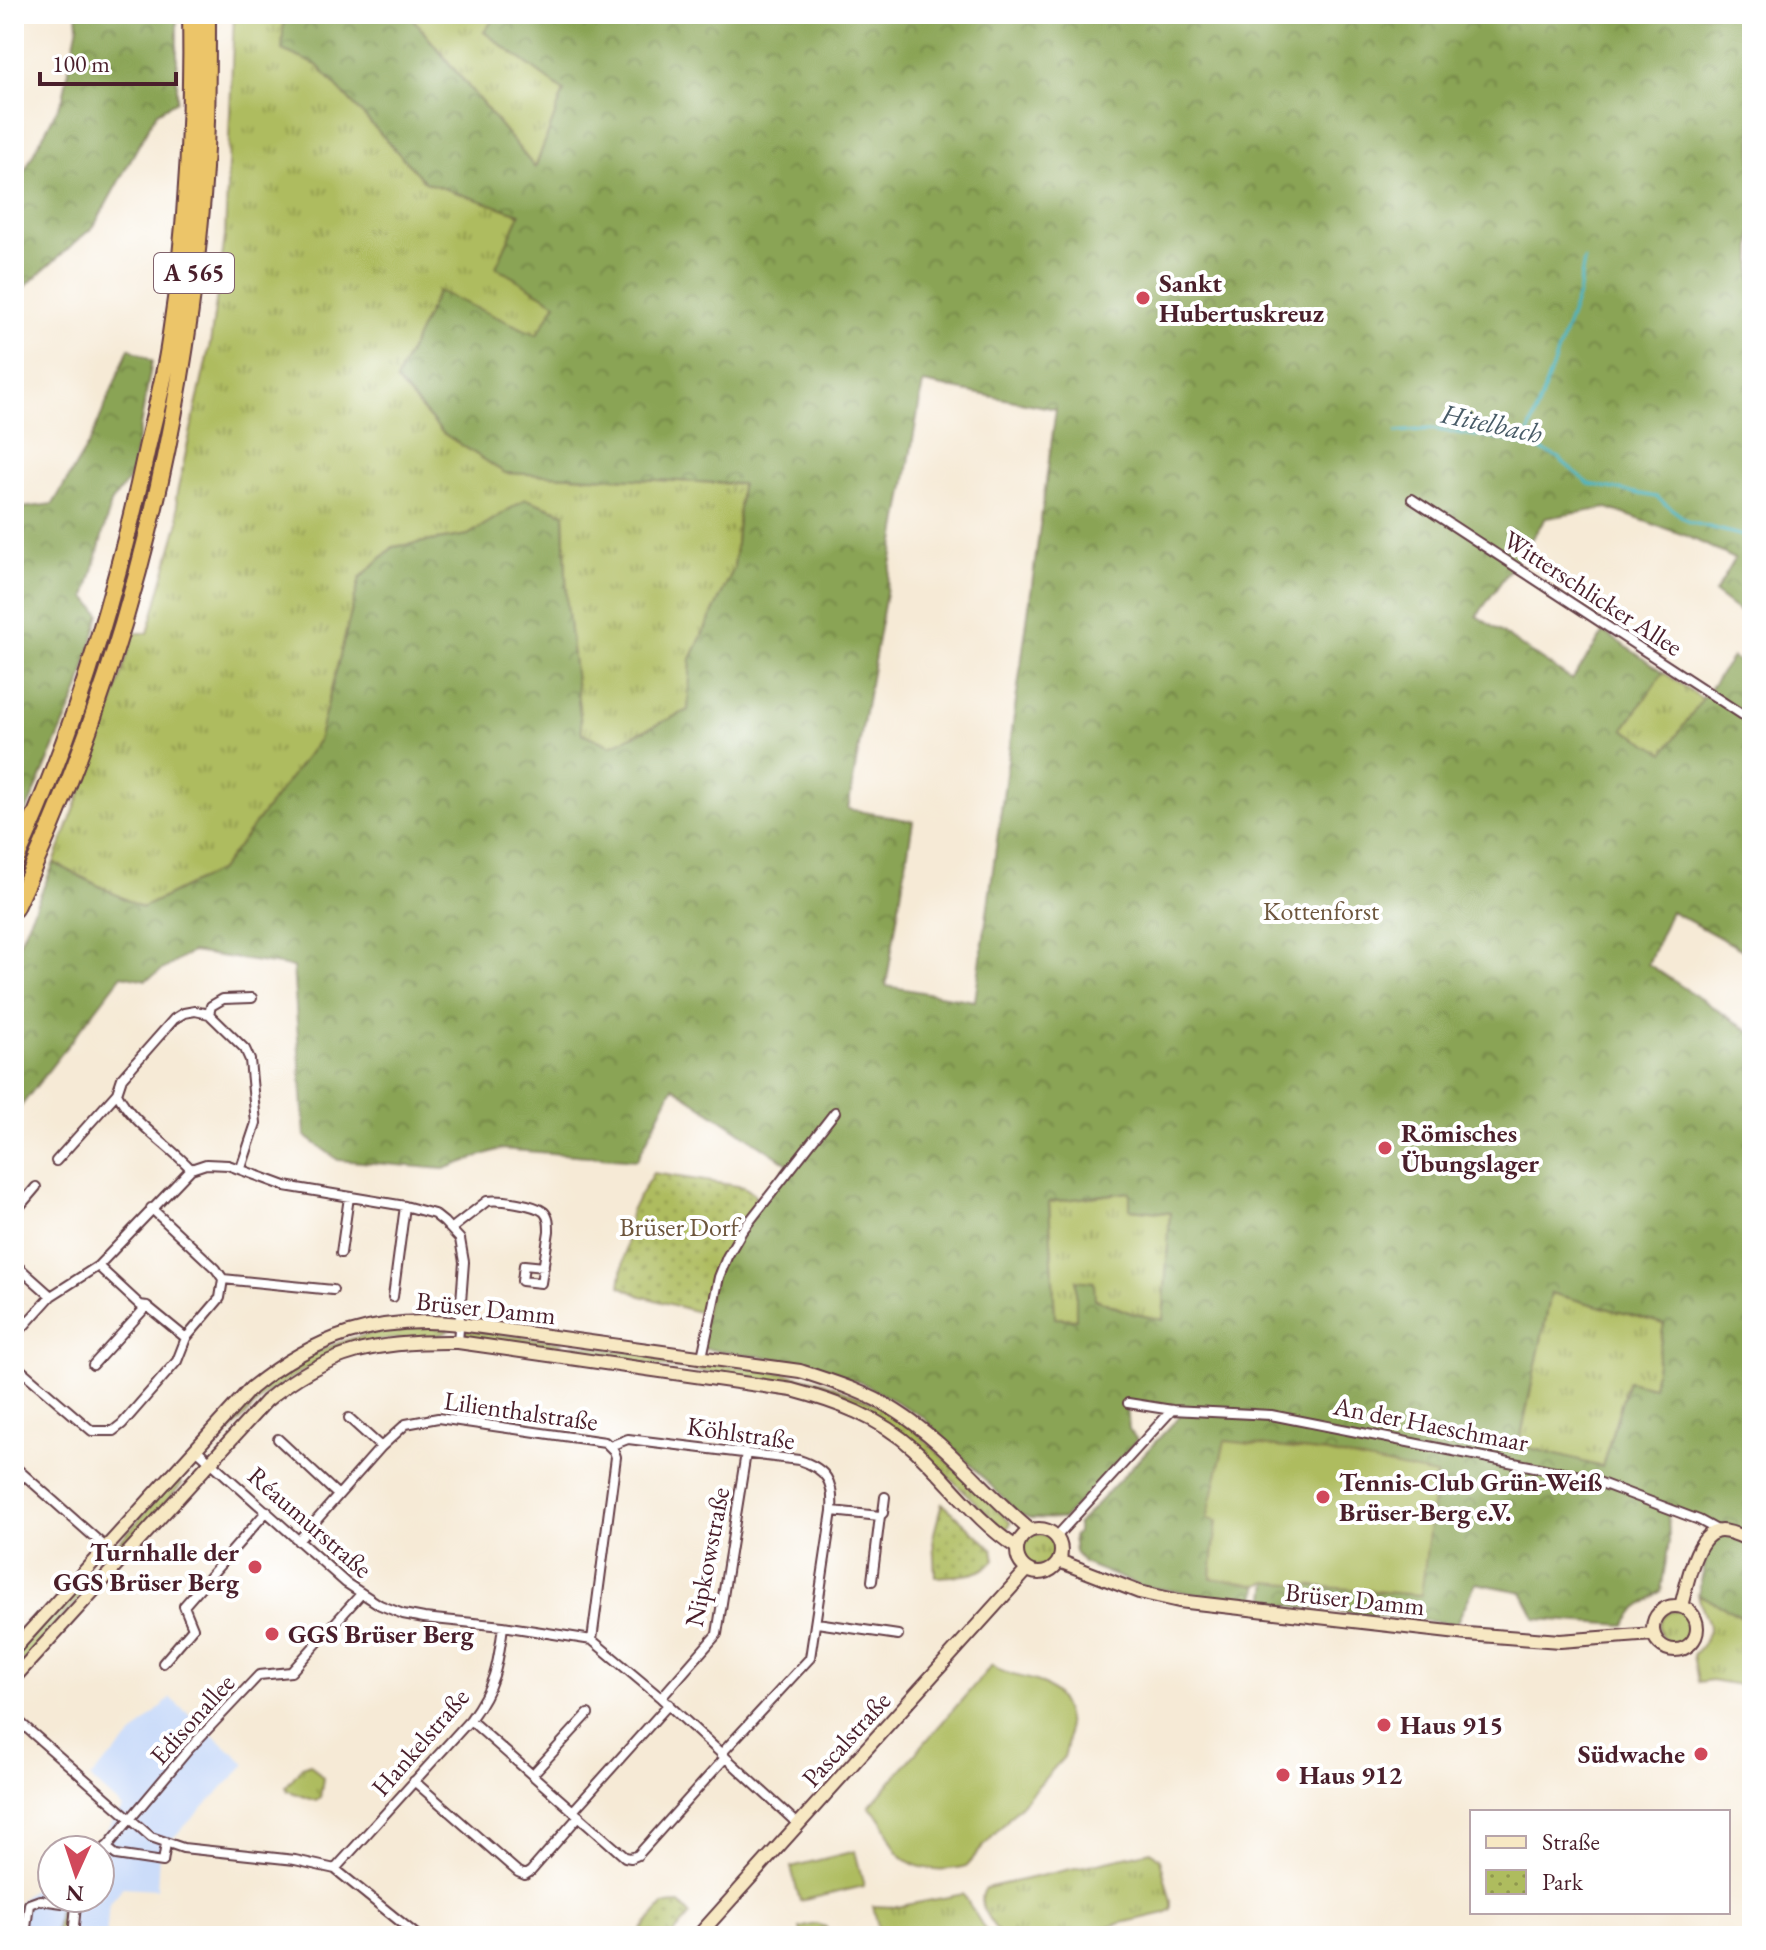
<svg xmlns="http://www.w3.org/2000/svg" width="1766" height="1950" viewBox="0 0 1766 1950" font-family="'EB Garamond',serif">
<defs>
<pattern id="grass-tufts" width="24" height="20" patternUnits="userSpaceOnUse" patternTransform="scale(2)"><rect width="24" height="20" fill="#aebc5e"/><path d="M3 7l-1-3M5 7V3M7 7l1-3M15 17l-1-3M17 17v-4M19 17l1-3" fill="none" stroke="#90984e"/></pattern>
<pattern id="forest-crowns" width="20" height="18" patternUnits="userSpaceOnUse" patternTransform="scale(2)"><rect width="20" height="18" fill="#8aa455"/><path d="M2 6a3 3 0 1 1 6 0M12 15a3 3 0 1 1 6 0" fill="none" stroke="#738547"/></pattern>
<pattern id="park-dots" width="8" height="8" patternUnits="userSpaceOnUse" patternTransform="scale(2)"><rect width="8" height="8" fill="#aebc5e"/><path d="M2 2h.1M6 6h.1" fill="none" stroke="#90984e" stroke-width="1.8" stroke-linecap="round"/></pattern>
</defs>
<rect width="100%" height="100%" fill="#fff"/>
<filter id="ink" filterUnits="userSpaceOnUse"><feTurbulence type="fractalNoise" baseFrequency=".0125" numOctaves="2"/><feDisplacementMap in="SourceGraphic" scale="16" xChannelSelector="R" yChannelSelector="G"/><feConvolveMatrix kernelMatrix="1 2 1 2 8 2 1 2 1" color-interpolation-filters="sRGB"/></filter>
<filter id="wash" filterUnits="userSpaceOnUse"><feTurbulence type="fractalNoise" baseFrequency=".006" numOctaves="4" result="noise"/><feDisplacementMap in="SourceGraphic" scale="32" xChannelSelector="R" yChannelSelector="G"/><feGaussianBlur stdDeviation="1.8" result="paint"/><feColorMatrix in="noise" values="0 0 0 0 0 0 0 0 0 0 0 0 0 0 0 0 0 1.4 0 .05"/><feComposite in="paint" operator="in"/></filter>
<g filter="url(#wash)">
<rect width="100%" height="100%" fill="#f6ead6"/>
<!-- built -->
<path fill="#cbdcf9" d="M170,1698L246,1764L159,1852L157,1889L123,1887L109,1904L106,1936H16L20,1901L32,1889L52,1893V1898H100V1850H91L123,1808L90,1778Z"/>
<!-- grass -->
<path fill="url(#grass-tufts)" stroke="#7c6e44" stroke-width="2" d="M234,14H284L283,49L317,65L425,182L521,214L556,303L537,336L438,291L396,381L443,433L505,473L741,484L734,568L691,659L689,710L611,746L582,734L567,605L564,513L526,499L468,535L393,547L360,578L318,741L220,870L142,908L54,863L106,726L134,633H148L179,521L176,497L210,344L225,237Z
M409,14H498L484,32L564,91L535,168Z
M1663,672L1703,699L1664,754L1624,729Z
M1130,1192L1131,1209L1170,1213L1164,1321L1131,1313L1094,1298L1076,1280V1319L1055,1318L1049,1202Z
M1551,1293L1664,1324L1653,1387L1628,1381L1602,1467L1519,1446Z
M422,1326L451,1329L435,1337L378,1340L329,1355L266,1394L211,1452L209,1450C211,1434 226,1423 237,1411C290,1354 346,1333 422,1326Z
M464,1330L562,1342L555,1351L471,1339L465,1334Z
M574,1344L772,1371L823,1382L874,1403L918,1433L1011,1523L1005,1531L951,1479L875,1416L836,1397L773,1381L566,1353Z
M175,1478L182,1484L127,1545L115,1547Z
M1023 1550a16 16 0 1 1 32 0a16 16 0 1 1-32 0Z
M104,1558L102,1573L14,1671V1656Z
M1698,1594L1752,1622V1687L1711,1680L1698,1682L1693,1655C1721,1625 1705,1626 1698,1594Z
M1659 1627a16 16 0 1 1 32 0a16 16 0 1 1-32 0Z
M310,1764L323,1778L320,1798L316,1801L288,1791L286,1787L302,1767Z
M1151,1851L1160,1859L1171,1902V1909L1165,1913L1065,1936H1001C991,1921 974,1905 986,1888Z
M963,1894L989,1936H880L873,1906L896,1907Z
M816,1924L826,1927L829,1936L802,1935L800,1928Z"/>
<!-- forest -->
<path fill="url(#forest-crowns)" stroke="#6a6240" stroke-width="2" fill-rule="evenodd" d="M77,14H177V101L157,112L94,226L14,296V180L25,170L63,98L78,25Z
M284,14H409L535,168L564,91L484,32L498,14H1752V621L1715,593L1735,559L1687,536L1607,508L1546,518L1477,616L1572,680L1604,632L1663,672L1624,729L1664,753L1732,657L1752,670V955L1671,911L1648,964L1752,1033V1622L1698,1594L1714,1526L1668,1508L1669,1542L1661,1591L1637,1609L1625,1625L1536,1619L1522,1592L1476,1583L1456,1624L1265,1603L1268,1582L1420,1595L1436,1476L1327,1453L1225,1441L1208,1519L1217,1520L1211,1577L1258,1585L1256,1602L1140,1586L1083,1563L1075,1551L1073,1537L1077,1532V1525L1179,1417L1180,1407L1127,1406L1129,1429L1137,1440L1063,1519L1030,1518L1019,1514L923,1417L862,1383L794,1361L698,1348L709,1295L723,1252L788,1164L673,1087L637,1160L500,1149L444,1169L338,1160L305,1136L293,967L192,952L146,980L122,975L14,1115V955L54,863L142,908L220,870L318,741L360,578L393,547L468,535L526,499L564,513L567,605L582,733L611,746L688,710L691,659L734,568L741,484L505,473L443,433L396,380L438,291L537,335L556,303L496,267L520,214L425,182L317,65L282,50ZM923,383L1056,409L975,1001L886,986L913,821L848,809ZM1130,1192V1209L1170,1213L1163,1320L1131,1313L1095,1299L1094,1282L1076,1280V1319L1055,1318L1049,1202ZM1551,1293L1664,1324L1653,1387L1628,1381L1602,1467L1519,1445Z
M129,348L152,361L131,476L111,503L86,597L100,614L79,690L14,840V509L53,504L91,440Z"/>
<!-- park -->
<path fill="url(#park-dots)" stroke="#7c6e44" stroke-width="2" d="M653,1173L744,1187L754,1194L758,1204C729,1240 714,1268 705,1314L641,1296L620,1286L631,1210Z
M942,1503L993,1549L995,1560C979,1578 958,1575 935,1577L933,1537Z
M680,1904L690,1915L672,1936H636L663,1905Z
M59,1910L70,1911L66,1936H30L34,1931L56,1933Z"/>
<!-- pitch -->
<path fill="#aebc5e" stroke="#7c6e44" stroke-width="2" d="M1225,1441L1327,1453L1436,1475L1421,1595L1268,1582L1258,1585L1211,1578L1217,1521L1207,1519Z
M992,1665C1006,1677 1022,1675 1038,1682C1068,1694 1073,1730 1064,1757L966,1866C943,1872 910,1872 896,1849C884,1830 888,1824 869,1807Z
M855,1851L864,1886L800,1901L791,1867Z"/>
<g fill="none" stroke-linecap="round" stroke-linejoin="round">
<!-- stream -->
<path stroke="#46b4c1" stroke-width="3" d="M1396,432L1431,429L1505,440L1544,451L1557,457L1589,484L1656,497L1689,522L1752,538
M1524,446L1578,295L1584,260"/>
</g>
</g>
<g filter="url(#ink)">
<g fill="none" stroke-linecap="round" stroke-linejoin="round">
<!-- street casing -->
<g stroke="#643d45" stroke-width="12">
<path id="street" d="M1412,499L1752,721
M209,1014L211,1006L223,999L252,998
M56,1161L117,1093
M191,1169C168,1144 132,1123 117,1093L122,1078L174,1019L184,1013L195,1011L209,1014L245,1049L250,1060L256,1123L241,1168
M14,1213L36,1187
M451,1229L487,1201C499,1199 534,1204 544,1212C549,1217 549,1224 549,1231L541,1283L522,1281L524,1265L544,1267
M341,1253L349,1197
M14,1263L51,1296
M98,1266L140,1305L147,1306L186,1338
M223,1279L333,1290
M393,1297L405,1206
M14,1337L51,1296L98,1266L191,1169L206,1164L228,1165L285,1186L405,1206L434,1214L444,1222L460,1239L464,1262L458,1342
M702,1357L719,1277L727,1257L742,1231L835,1112
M14,1364L92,1431H113L122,1424L177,1361L186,1338L220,1298L223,1279L216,1269L151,1208
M93,1365L147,1306
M1128,1403L1172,1410L1271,1415L1585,1477L1699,1520L1719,1531
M349,1418L381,1447
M278,1439L338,1495
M610,1446L628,1439L799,1460C827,1469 834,1482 832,1511L810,1658L721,1754
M195,1448L346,1583L380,1605L403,1614L424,1618L503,1626L592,1640L661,1698L799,1825
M14,1466L120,1560
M14,1486L24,1475
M832,1511L880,1516L883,1513L885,1497
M1056,1537L1172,1410
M298,1541L381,1447L406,1424L438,1418L605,1442L614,1451L616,1457L592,1640
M872,1581L880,1516
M817,1623L898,1635
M163,1663L193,1628L184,1606L267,1511
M661,1698L717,1634L746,1453
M14,1717L151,1837L183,1848L295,1860L335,1869L418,1936
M470,1720L625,1857L631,1858L638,1855L725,1758
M532,1775L588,1714
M414,1781L518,1872L525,1875L531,1871L579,1816
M573,1811L669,1704
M106,1847L116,1855L163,1862L166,1843
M100,1855L188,1750L259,1675L291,1672L361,1594
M335,1869L470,1720C495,1686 498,1666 503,1626
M70,1904L76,1905L73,1936
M25,1936L29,1904L40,1900L70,1904L71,1898"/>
</g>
<!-- secondary casing -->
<g stroke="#643d45" stroke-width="16">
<path id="secondary" d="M1017 1551a22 22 0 1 1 44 0a22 22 0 1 1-44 0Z
M1059,1561L1139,1592L1179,1601L1467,1634L1560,1641L1653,1634
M1653 1628a22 22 0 1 1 44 0a22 22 0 1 1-44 0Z
M1681,1606C1687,1586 1695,1531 1721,1531C1732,1531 1742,1537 1752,1541
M14,1649L251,1388C315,1336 378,1315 460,1324L800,1371C834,1382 866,1392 896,1411C947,1443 984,1492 1030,1530
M14,1678L266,1401C328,1349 380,1341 458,1342L792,1390C837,1402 879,1417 914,1449C949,1481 976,1521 1016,1547
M698,1936L1027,1570"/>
</g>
<!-- highway casing -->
<g stroke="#643d45" stroke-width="20">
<path id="highway" d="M14,864C75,732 117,590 147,448C155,413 165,377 170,341C187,233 193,123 191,14
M14,909C117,693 179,457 200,219C207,151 207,82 207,14"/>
</g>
<!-- street -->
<use href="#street" stroke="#fff" stroke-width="8"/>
<!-- secondary -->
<use href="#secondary" stroke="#f7e8c3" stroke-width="12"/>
<!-- highway -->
<use href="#highway" stroke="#ecc569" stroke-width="16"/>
</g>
</g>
<!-- markers -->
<g fill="#d1495b" stroke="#fff" stroke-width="3">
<circle cx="1143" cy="298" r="8"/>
<circle cx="1385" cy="1148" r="8"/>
<circle cx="1323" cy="1497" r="8"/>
<circle cx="255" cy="1567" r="8"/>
<circle cx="272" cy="1634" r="8"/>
<circle cx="1384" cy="1725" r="8"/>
<circle cx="1701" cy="1754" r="8"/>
<circle cx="1283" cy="1775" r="8"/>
</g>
<g text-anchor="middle" stroke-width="8" stroke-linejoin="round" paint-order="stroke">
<!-- shield labels -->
<rect fill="#fff" stroke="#80626b" stroke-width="2" x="154" y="253" width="80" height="40" rx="6"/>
<g font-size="24" font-weight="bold" fill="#4a1f2b">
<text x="194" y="281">A 565</text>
</g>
<!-- poi labels -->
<g font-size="26" font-weight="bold" fill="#4a1f2b" stroke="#fff" text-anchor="start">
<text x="1159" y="292">Sankt<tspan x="1159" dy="30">Hubertuskreuz</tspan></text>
<text x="1401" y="1142">Römisches<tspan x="1401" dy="30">Übungslager</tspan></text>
<text x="1339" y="1491">Tennis-Club Grün-Weiß<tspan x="1339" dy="30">Brüser-Berg e.V.</tspan></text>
<text x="239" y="1561" text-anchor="end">Turnhalle der<tspan x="239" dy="30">GGS Brüser Berg</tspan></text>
<text x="288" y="1643">GGS Brüser Berg</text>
<text x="1400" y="1734">Haus 915</text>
<text x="1685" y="1763" text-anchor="end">Südwache</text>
<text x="1299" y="1784">Haus 912</text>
</g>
<!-- street labels -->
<g font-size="26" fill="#4a1f2b" stroke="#fff">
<text transform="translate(1593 593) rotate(33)" y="9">Witterschlicker Allee</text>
<text transform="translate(486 1308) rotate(6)" y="9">Brüser Damm</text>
<text transform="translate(521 1411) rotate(8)" y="9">Lilienthalstraße</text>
<text transform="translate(1431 1424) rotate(11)" y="9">An der Haeschmaar</text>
<text transform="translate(741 1433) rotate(8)" y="9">Köhlstraße</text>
<text transform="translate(310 1522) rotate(41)" y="9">Réaumurstraße</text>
<text transform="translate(707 1557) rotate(-79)" y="9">Nipkowstraße</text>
<text transform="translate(1355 1599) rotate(6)" y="9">Brüser Damm</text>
<text transform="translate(192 1719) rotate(-48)" y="9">Edisonallee</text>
<text transform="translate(846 1739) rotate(-48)" y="9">Pascalstraße</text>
<text transform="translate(420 1742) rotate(-49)" y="9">Hankelstraße</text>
</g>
<!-- park labels -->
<g font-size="26" fill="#6d563d" stroke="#fff">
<text x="1321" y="920">Kottenforst</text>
<text x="679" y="1236">Brüser Dorf</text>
</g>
<!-- water labels -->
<g font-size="28" font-style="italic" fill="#485b67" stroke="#fff">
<text transform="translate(1492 423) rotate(12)" y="10">Hitelbach</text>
</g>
</g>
<!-- margin -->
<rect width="1766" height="1950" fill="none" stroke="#fff" stroke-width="48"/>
<!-- legend -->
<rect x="1470" y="1810" width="260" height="104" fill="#ffffff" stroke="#b7a5aa" stroke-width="2"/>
<rect x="1486" y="1836" width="40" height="12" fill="#f7e8c3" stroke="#b7a5aa" stroke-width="2"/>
<text x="1542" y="1850" font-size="24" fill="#4a1f2b">Straße</text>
<rect x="1486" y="1870" width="40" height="24" fill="url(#park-dots)" stroke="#b7a5aa" stroke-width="2"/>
<text x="1542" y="1890" font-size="24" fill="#4a1f2b">Park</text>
<!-- north arrow -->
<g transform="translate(76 1874) rotate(183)"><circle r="38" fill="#ffffff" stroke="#b7a5aa" stroke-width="2"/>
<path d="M0-6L14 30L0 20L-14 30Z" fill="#d1495b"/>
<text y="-12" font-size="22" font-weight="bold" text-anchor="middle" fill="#4a1f2b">N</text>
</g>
<!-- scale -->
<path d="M40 72v12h136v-12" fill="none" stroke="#4a1f2b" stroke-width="4"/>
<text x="52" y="72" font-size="24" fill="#4a1f2b" stroke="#ffffff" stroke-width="6" paint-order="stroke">100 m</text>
</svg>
